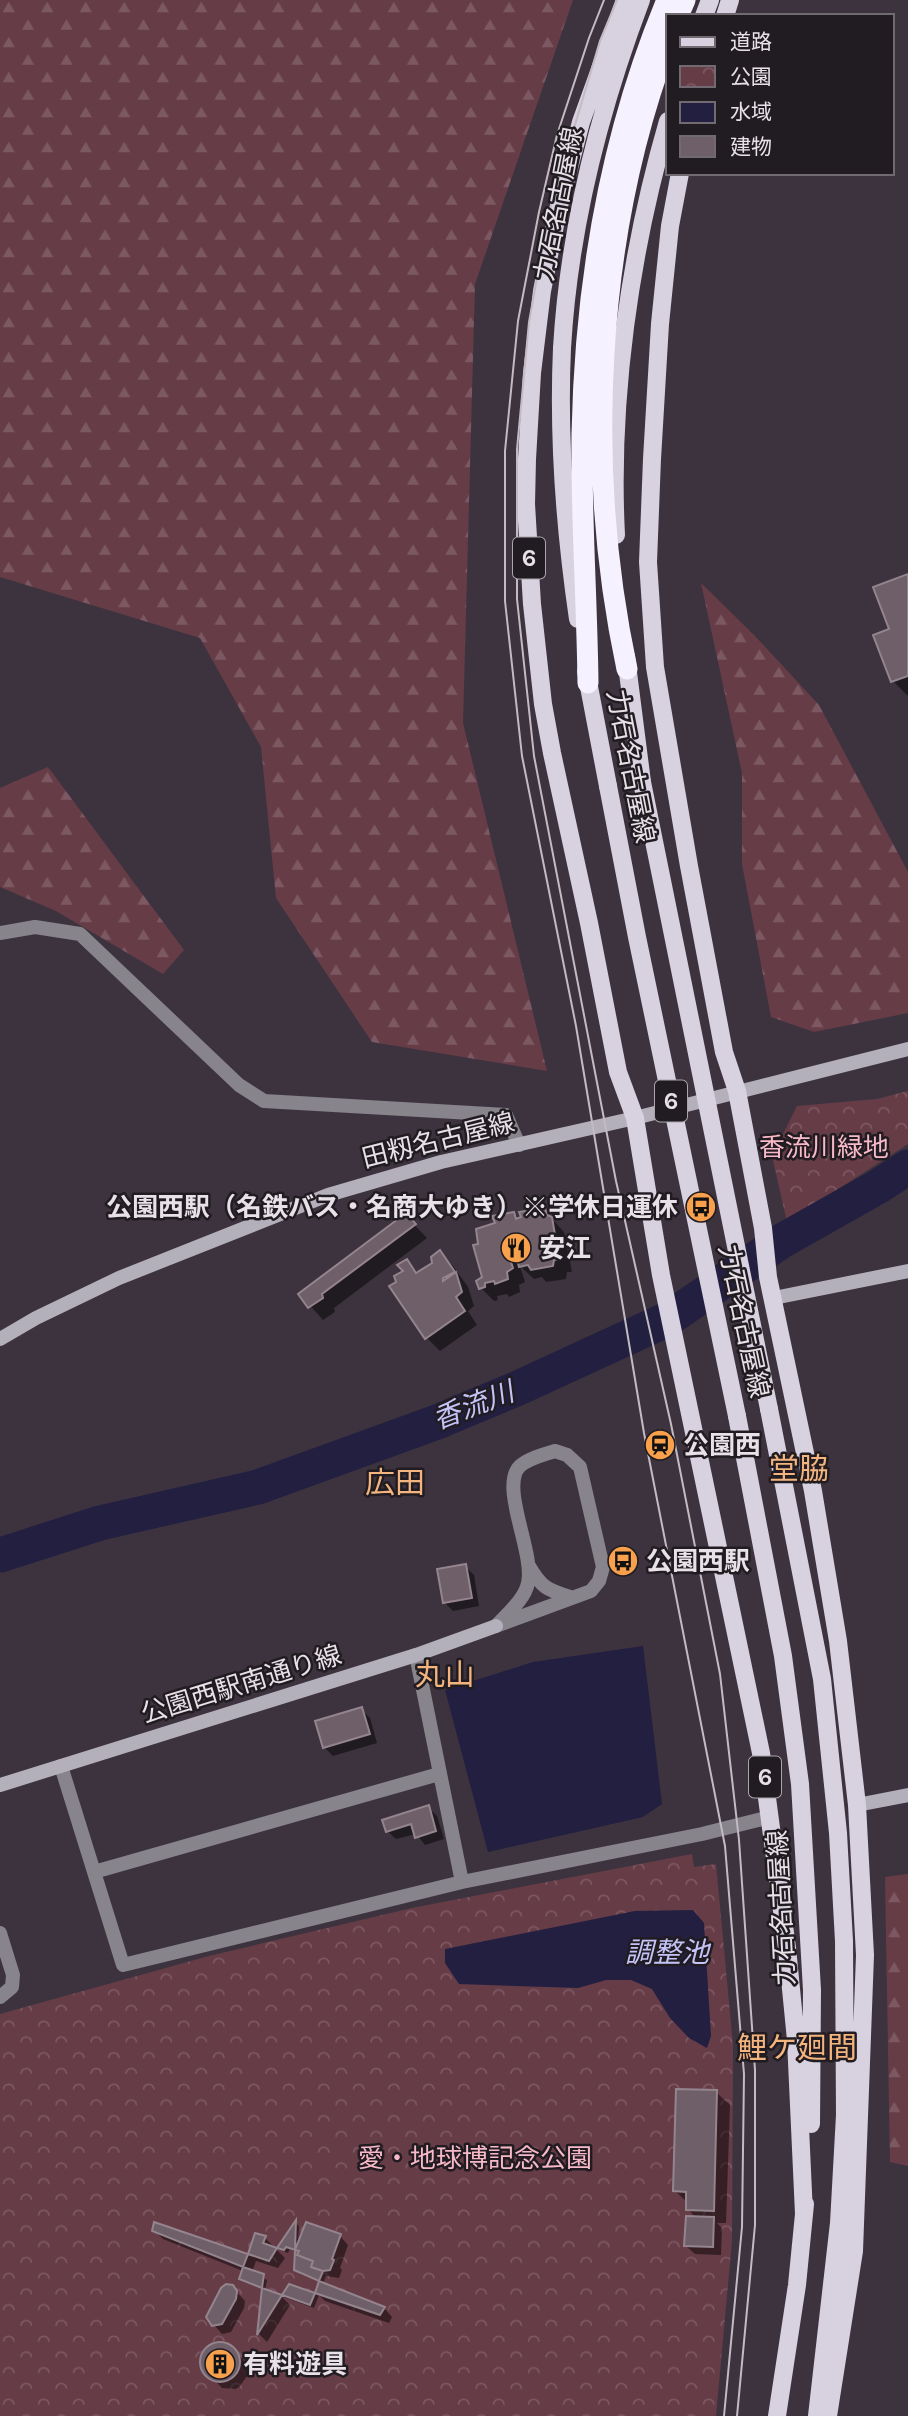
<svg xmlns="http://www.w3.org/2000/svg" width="908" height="2416" viewBox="0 0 908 2416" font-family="Karla,'Noto Sans JP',sans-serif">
<defs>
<pattern id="forest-firs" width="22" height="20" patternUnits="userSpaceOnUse" patternTransform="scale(1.75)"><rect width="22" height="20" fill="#663c47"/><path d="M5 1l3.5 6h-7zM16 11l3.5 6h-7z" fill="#7c5862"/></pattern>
<pattern id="park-crowns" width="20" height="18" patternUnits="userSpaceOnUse" patternTransform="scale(1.75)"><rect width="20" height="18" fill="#663c47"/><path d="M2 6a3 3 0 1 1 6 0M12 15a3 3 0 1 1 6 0" fill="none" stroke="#7c5862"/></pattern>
</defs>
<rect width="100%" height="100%" fill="#3d333e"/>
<!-- forest -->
<path fill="url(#forest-firs)" d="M0,0H573L475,284L463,723L547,1071L372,1042L276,898L261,747L200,638L0,577Z
M701,583L754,635L819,705L908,872V1013L814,1032L771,1017L742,864V773Z
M48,767L184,950L163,974L56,911L0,887V788Z
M908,1874V2166L890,2162L885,1877Z"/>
<!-- park -->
<path fill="url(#park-crowns)" d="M908,1091V1144L787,1222L772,1156L797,1106L877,1099Z
M692,1854L694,1867L716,1864L733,2045L732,2241L716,2416H0V2014L209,1956L412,1908Z"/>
<!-- water -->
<path fill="#221f41" d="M643,1646L662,1804L643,1817L488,1852L445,1690L533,1662Z
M693,1910L704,1923L711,2036L707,2048L689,2038L670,2018L652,1989L631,1980H606L578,1988L459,1984L445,1963V1949L635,1911Z"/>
<!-- shadow -->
<path fill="#0007" d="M908,576V696L893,681L892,630Z
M544,1210L564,1232L572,1272H567L566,1279L546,1282L542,1277L534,1279L520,1266L525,1282L519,1285L520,1292L509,1297L507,1294L497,1296L498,1300L494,1301L481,1288L484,1278L480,1245L497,1224L514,1213L519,1219Z
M406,1216L427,1238L334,1308L335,1312L323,1320L300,1294Z
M440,1253L453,1266L468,1287L474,1306L468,1311L477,1325L440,1351L427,1338L406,1272L407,1261L419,1274L434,1264Z
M465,1566L474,1575L479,1606L453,1611L444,1602Z
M361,1709L370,1718L377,1743L333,1756L324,1747Z
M428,1807L437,1816L444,1839L425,1845L416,1834L396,1839L387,1831Z
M716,2092L730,2105L726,2223H717L722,2228L721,2255L695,2254L686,2246L697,2219L688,2209V2203L675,2191Z
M296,2223L299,2226L298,2244L340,2236L348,2245L340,2268L342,2270L339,2278L326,2276L323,2284L384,2308L392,2317L389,2323L325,2301L319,2295L314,2308L283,2297L290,2286L316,2295L321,2282L300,2274L296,2270V2252L290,2249L288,2253L278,2249Z
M155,2224L249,2256L256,2235L265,2238L285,2258L278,2268L256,2261L252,2272L267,2280L265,2291L281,2296L290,2305L267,2342L259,2334L264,2289L244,2282L241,2279L243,2271L163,2239L154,2230Z
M232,2287L245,2301L244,2308L231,2332L222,2334L214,2325Z
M224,2344L234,2350L247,2364V2376L240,2386L236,2389L222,2388L204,2369L203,2357L207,2349L212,2345Z"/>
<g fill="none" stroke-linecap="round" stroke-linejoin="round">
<!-- river -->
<path stroke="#221f41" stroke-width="35" d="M0,1555L100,1523L258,1487L437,1422L516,1389L668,1319L780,1242L879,1186L908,1167"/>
</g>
<!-- building -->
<path fill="#6f5f68" stroke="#94848d" stroke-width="2" d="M908,574V676L891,682L873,635L889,629L873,587Z
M545,1208L547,1215L552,1217L559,1259L554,1260L553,1266L531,1270L528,1265L519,1267L515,1251L508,1253L513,1268L507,1272L508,1279L495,1284L494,1281L485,1283V1287L479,1289L476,1281L482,1277L473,1245L478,1244L476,1229L495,1223L492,1216L514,1212L516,1219L521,1217L519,1212Z
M406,1213L416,1224L322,1294L323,1298L308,1308L298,1294Z
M440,1250L455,1272L443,1278V1281L456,1272L462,1292L456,1297L465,1311L425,1339L389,1286L396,1282L394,1276L403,1271L397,1265L407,1259L416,1273L432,1263L431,1257Z
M466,1564L472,1598L443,1603L437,1569Z
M362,1707L370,1734L323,1748L315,1721Z
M429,1805L436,1831L415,1838L411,1824L386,1832L382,1820Z
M676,2089L717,2090L714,2211L686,2210V2192L673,2191Z
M686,2216L714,2217L713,2247L684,2246Z
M296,2220L295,2250L286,2247L284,2250L277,2248Z
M154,2222L248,2254L243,2267L152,2231Z
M306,2222L341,2234L332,2259L334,2260L330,2270L323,2271L311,2267L313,2261L297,2255L299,2251L295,2250Z
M255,2233L266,2236L263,2243L277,2248L269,2261L248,2254Z
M295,2250L299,2251L297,2255L313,2261L311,2267L323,2271L319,2281L294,2270Z
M243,2267L264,2274L262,2288L239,2279Z
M319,2281L385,2307L380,2315L315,2293Z
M226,2284L233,2285L237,2291L236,2299L222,2324L212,2326L206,2317L221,2288Z
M289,2284L315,2293L310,2305L282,2295Z
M262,2288L282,2295L257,2335Z
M200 2362a20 20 0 1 1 40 0a20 20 0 1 1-40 0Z"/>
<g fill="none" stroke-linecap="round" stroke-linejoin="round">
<!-- street -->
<path stroke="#87848b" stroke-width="14" d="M0,933L35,927L80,934L239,1085L264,1101L506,1115L519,1145
M555,1451L567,1455L580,1467L603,1567L599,1581L591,1591L496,1626C507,1614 525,1599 528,1583C535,1553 499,1486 520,1466C529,1458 543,1455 555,1451Z
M529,1566C541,1587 547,1590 570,1597
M416,1655L462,1882
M61,1766L123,1965L462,1882L702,1834L770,1817
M94,1872L439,1774
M0,1933L13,1975L12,1987L0,1997"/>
<!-- secondary -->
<path stroke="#b4b0bb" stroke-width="14" d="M774,1298L908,1271
M0,1339L36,1318L119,1278L328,1195L441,1162L635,1118L908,1049
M0,1785L416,1655L496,1626
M857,1805L908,1795"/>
<!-- primary -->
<path stroke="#d7d1e0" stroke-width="18" d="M625,0L581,122L558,210L542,291L532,373L527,459L526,504L532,604L543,704L552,753L589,923L618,1072L635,1118L661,1275L761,1753L787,1948L796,2040L804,2214
M704,16L710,0
M725,16L730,0
M680,173L670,226L660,324L652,459L648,562L655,667L689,866L724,1052L737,1091L763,1228L768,1277L813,1491L838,1641L857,1805L865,1955L854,2251L828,2416
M616,535C609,399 630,252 668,121
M578,619C565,530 558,438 562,348C569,228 599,111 641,0
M626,657L642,782
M586,671L608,786
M769,1409L822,1679L838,1833L844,1941L845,2115L839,2223L817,2416
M737,1416L783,1656L800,1784L812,1990L811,2124
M777,2416L797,2285L805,2204"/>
<!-- highway -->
<path stroke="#f6f1fe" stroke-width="21" d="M678,16L685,0
M627,669C584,468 595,235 668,42
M588,683C587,600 581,517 582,434C585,287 610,136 667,0"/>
<!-- tram -->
<path stroke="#c3bbc3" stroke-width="2" d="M604,0L589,38L557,135L539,212L518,321L505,451V601L522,756L576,1026L644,1433L725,1846L744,2074L742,2227L724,2416
M617,0L600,41L549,212L529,322L517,449V599L534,756L616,1181L671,1424L720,1674L739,1840L755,2070V2225L737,2416"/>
<!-- primary-bridge -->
<path stroke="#d7d1e0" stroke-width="18" d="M642,782L769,1409
M608,786L637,937L737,1416"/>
</g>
<!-- icons -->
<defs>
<g id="bus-disc" transform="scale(1.575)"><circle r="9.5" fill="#f9a04c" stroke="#211c21"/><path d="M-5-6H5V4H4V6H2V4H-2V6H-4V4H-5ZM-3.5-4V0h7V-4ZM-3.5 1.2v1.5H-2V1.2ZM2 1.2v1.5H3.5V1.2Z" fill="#111"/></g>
<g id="restaurant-disc" transform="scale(1.575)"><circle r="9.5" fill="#f9a04c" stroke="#211c21"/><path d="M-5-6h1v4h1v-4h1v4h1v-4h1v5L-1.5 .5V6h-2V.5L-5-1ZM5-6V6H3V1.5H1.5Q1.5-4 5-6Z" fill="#111"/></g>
<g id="station-disc" transform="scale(1.575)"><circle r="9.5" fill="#f9a04c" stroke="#211c21"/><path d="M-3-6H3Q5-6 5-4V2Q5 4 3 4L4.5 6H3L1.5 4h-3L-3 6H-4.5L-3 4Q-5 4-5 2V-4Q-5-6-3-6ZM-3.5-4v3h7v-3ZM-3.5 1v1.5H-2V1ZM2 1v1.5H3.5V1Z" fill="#111"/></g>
<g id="building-disc" transform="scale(1.575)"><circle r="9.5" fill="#f9a04c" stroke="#211c21"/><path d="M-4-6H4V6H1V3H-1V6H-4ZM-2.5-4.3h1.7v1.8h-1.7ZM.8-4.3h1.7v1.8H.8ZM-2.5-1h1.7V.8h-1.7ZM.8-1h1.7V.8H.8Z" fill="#111"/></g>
</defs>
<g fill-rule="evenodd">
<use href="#bus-disc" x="701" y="1207"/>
<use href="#restaurant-disc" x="516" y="1248"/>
<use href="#station-disc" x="660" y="1445"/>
<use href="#bus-disc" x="623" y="1561"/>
<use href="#building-disc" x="220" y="2364"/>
</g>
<g text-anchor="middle" stroke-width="5" stroke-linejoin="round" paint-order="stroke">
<!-- shield labels -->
<g fill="#211c21" stroke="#aca6ac" stroke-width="2">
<rect x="513" y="537.5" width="32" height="41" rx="5"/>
<rect x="655" y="1080.5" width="32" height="41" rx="5"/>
<rect x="749" y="1756.5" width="32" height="41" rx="5"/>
</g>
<g font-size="24" font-weight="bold" fill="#e8e1e8">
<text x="529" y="566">6</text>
<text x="671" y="1109">6</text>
<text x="765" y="1785">6</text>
</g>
<!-- street labels -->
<g font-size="26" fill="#e8e1e8" stroke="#211c21">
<text transform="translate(558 204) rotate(-79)" y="9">力石名古屋線</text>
<text transform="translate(631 766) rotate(79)" y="9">力石名古屋線</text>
<text transform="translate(438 1140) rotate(-14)" y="9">田籾名古屋線</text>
<text transform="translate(744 1321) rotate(78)" y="9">力石名古屋線</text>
<text transform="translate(241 1684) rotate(-17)" y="9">公園西駅南通り線</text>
<text transform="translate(781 1908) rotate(-93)" y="9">力石名古屋線</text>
</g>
<!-- park labels -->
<g font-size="26" fill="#f7b9c8" stroke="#211c21">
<text x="824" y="1156">香流川緑地</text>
<text x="475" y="2167">愛・地球博記念公園</text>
</g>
<!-- poi labels -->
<g font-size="26" font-weight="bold" fill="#e8e1e8" stroke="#211c21" text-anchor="start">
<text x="678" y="1216" text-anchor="end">公園西駅（名鉄バス・名商大ゆき）※学休日運休</text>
<text x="539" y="1257">安江</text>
<text x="683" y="1454">公園西</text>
<text x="646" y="1570">公園西駅</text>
<text x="243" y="2373">有料遊具</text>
</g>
<!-- water labels -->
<g font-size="28" font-style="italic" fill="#c3c3f7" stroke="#211c21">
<text transform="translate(473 1405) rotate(-21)" y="10">香流川</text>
<text x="667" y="1962">調整池</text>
</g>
<!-- quarter labels -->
<g font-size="30" fill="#f3b47f" stroke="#211c21">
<text x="799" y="1479">堂脇</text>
<text x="395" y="1493">広田</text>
<text x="445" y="1685">丸山</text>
<text x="797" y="2058">鯉ケ廻間</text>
</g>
</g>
<!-- legend -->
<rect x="666" y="14" width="228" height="161" fill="#211c21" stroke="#716b71" stroke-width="2"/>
<rect x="680" y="37" width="35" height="10" fill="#d7d1e0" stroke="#716b71" stroke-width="2"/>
<text x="730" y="49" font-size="21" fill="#e8e1e8">道路</text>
<rect x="680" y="66" width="35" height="21" fill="url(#park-crowns)" stroke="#716b71" stroke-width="2"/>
<text x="730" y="84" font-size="21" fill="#e8e1e8">公園</text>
<rect x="680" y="102" width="35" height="21" fill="#221f41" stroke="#716b71" stroke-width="2"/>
<text x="730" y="119" font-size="21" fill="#e8e1e8">水域</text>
<rect x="680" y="136" width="35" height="21" fill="#6f5f68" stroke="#716b71" stroke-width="2"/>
<text x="730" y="154" font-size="21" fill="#e8e1e8">建物</text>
</svg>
